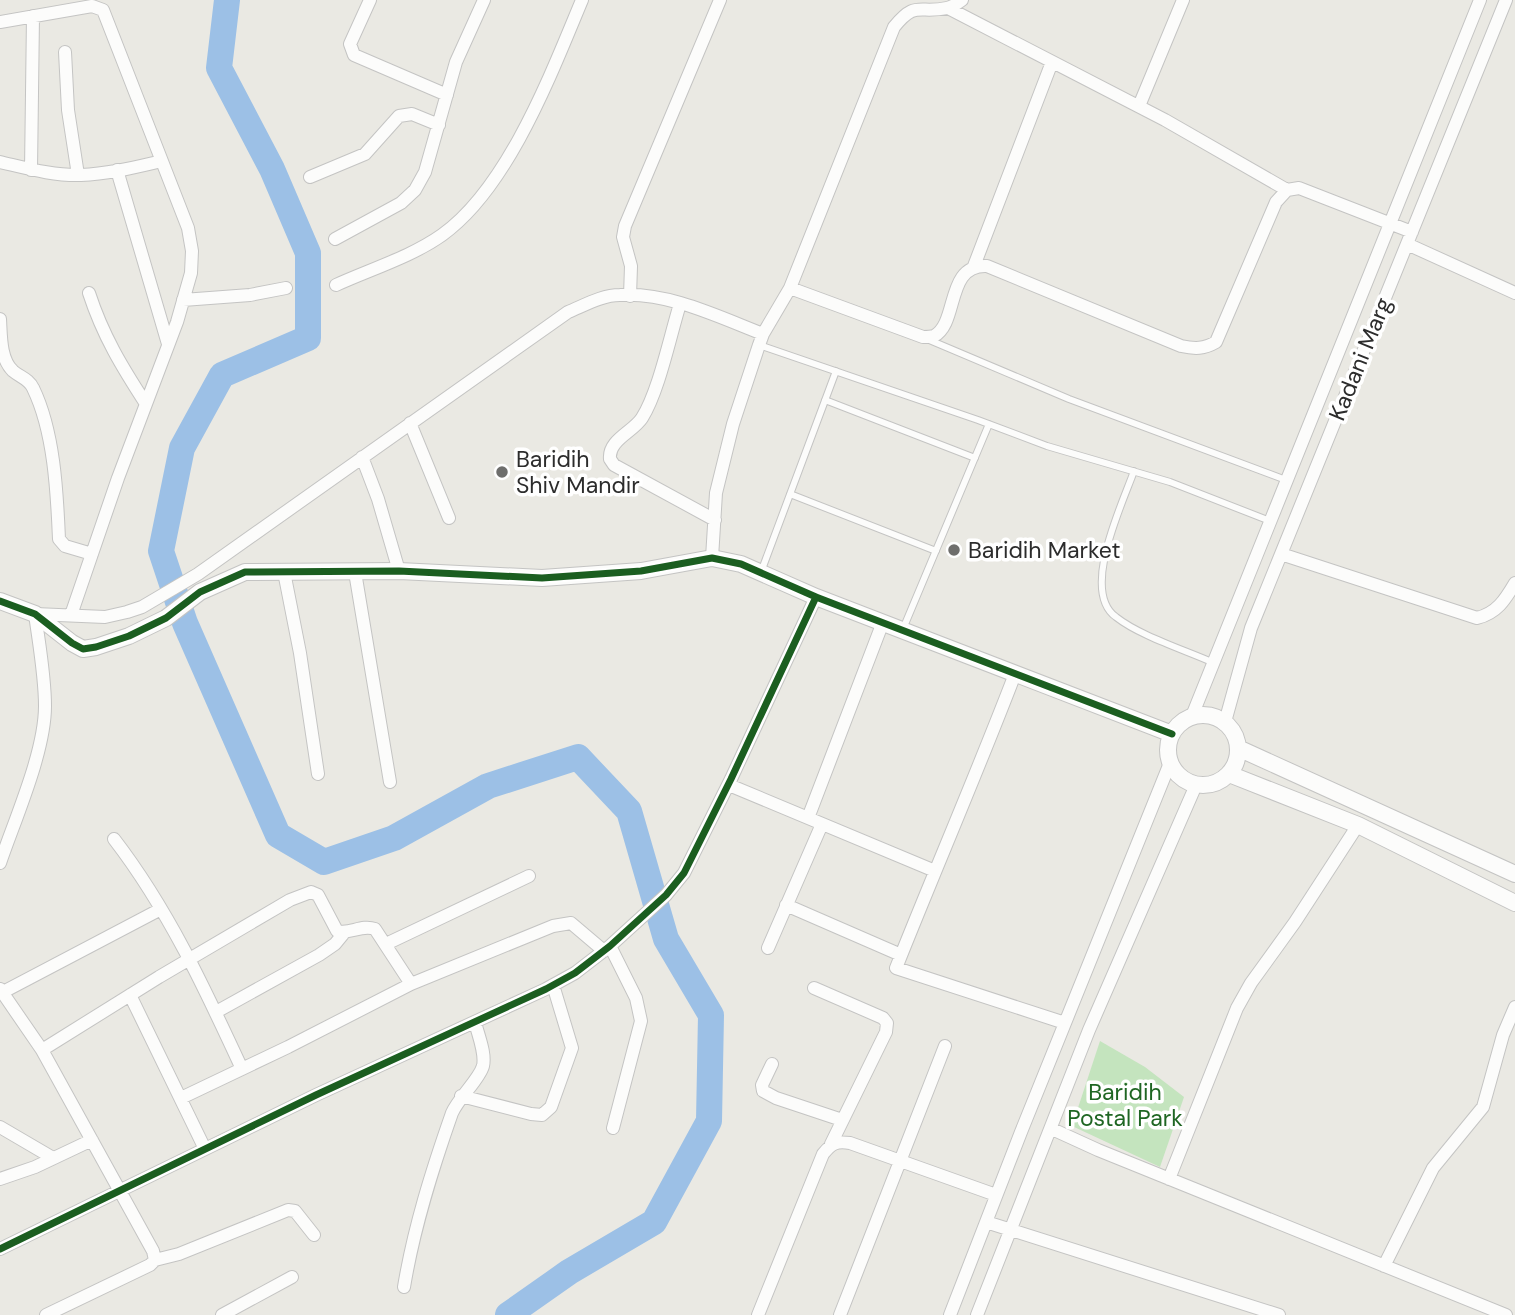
<svg xmlns="http://www.w3.org/2000/svg" width="1515" height="1315" viewBox="0 0 1515 1315" font-family="'DM Sans',sans-serif">
<rect width="100%" height="100%" fill="#eae9e3"/>
<!-- green -->
<path fill="#c4e4be" d="M1100,1041L1145,1067L1184,1097L1160,1167L1072,1126Z"/>
<g fill="none" stroke-linecap="round" stroke-linejoin="round">
<!-- river -->
<path stroke="#9cc0e6" stroke-width="26" d="M227,0L219,68L272,169L308,253V338L222,375L182,448L161,551L185,623L278,835L324,862L394,838L488,786L578,757L629,811L666,939L711,1015L709,1121L654,1222L569,1272L508,1315"/>
<!-- service casing -->
<g stroke="#c4c4c3" stroke-width="8">
<path id="service" d="M927,339L1069,399L1286,480
M759,345L978,420L1047,446L1170,482L1270,521
M825,400L975,458
M1134,471C1122,505 1080,591 1116,617C1140,636 1185,650 1214,663
M790,494L936,551
M761,572L836,371
M903,629L989,424"/>
</g>
<!-- minor casing -->
<g stroke="#c4c4c3" stroke-width="14">
<path id="minor" d="M370,0L350,44L354,55L447,95
M948,8L1165,120L1287,190
M0,22L92,6L103,10L188,228L192,251L191,273L177,322L118,478L71,615
M65,52L68,110L78,175
M1139,106L1183,0
M0,162C26,168 54,176 81,175C109,174 136,167 162,161
M31,170L33,16
M117,170L168,344
M310,177L365,154L399,116L412,114L439,125
M335,239L401,203L415,190L425,172L456,62L484,0
M1407,244L1515,293
M974,266L1052,62
M336,285C371,269 411,257 442,235C508,188 551,74 582,0
M790,288L923,337C927,337 931,337 934,336C959,323 945,264 987,266L1181,346C1195,349 1204,349 1216,342L1276,202L1287,190L1299,188L1412,232
M89,293C103,336 122,367 146,404
M630,296L631,266L623,237L625,226L720,0
M183,300L250,295L286,288
M680,304C670,336 659,391 642,418C633,432 608,440 610,459L614,465L715,520
M0,319C1,335 0,359 13,371C20,377 29,379 33,388C54,431 57,491 59,539L65,546L92,554
M410,423L449,518
M362,457L378,499L399,571
M1281,554L1477,618C1497,613 1505,600 1515,583
M712,558L716,493L733,424L759,345L763,334L790,288L894,27C916,0 918,14 947,8C952,7 958,3 962,0
M284,572L300,653L318,774
M355,572L390,782
M1015,674C977,773 935,870 896,968L1065,1023
M1192,716L1480,0
M1225,722L1251,628L1506,0
M729,785L935,871
M808,818L883,622
M114,839C168,909 205,989 242,1069
M0,863C15,819 45,752 45,706C45,676 39,644 35,614L105,617L127,612L142,607L198,574L568,312C585,305 602,295 620,295C669,292 719,317 763,334
M786,905L901,955
M386,944L529,876
M610,946L636,998L641,1021L613,1128
M768,948L822,824
M814,988L883,1018L887,1023L886,1032L831,1144
M0,989L42,1050L153,1251L155,1260L150,1265L46,1315
M3,992L161,909
M130,995L205,1149
M216,1012L319,955L335,944L344,933
M42,1050L159,977L290,900L311,892L318,895L337,931C350,935 361,924 375,929L411,984
M772,1064L762,1085L763,1091L776,1098L842,1120
M461,1096L531,1114L542,1115L551,1107L572,1048L553,985
M181,1098L288,1047L411,984L553,926L571,923L604,951
M0,1127L53,1158
M1052,1129L1098,1150L1506,1315
M0,1179L35,1167L92,1140
M1169,1179L1237,1008L1251,983L1295,922L1358,825
M986,1222L1279,1315
M0,1249L316,1095L546,989L575,973L610,946L666,895L684,873L731,779L816,597
M155,1260L179,1254L288,1210L295,1211L314,1235
M1384,1266L1433,1168L1483,1107L1503,1035L1515,1007
M404,1287C414,1227 432,1170 452,1113C459,1097 479,1080 483,1066C486,1053 478,1035 475,1022
M222,1315L292,1277
M758,1315L823,1154C832,1143 836,1141 850,1143L996,1195
M840,1315L945,1046
M950,1315L1021,1132L1170,763
M977,1315L1089,1030L1196,785"/>
</g>
<!-- tertiary casing -->
<g stroke="#c4c4c3" stroke-width="18">
<path id="tertiary" d="M0,601L35,614L72,643L83,649L96,647L129,636L166,618L200,592L245,572L399,571L542,578L641,571L712,558L741,564L816,597L1172,734
M1168 750a35 35 0 1 1 70 0a35 35 0 1 1-70 0Z
M1238,748L1515,874
M1229,774L1358,825L1515,903"/>
</g>
<!-- service -->
<use href="#service" stroke="#fcfcfb" stroke-width="6"/>
<!-- minor -->
<use href="#minor" stroke="#fcfcfb" stroke-width="12"/>
<!-- tertiary -->
<use href="#tertiary" stroke="#fcfcfb" stroke-width="16"/>
<!-- cycleway casing -->
<g stroke="#fff" stroke-width="11">
<path id="cycleway" d="M0,601L35,614L72,643L83,649L96,647L129,636L166,618L200,592L245,572L399,571L542,578L641,571L712,558L741,564L816,597L1172,734
M0,1249L316,1095L546,989L575,973L610,946L666,895L684,873L731,779L816,597"/>
</g>
<!-- cycleway -->
<use href="#cycleway" stroke="#1b5e20" stroke-width="7"/>
</g>
<!-- markers -->
<g fill="#6e6e6c" stroke="#fff" stroke-width="2.5">
<circle cx="502" cy="472" r="7"/>
<circle cx="954" cy="550" r="7"/>
</g>
<g text-anchor="middle" stroke-width="7" stroke-linejoin="round" paint-order="stroke">
<!-- street labels -->
<g font-size="23" fill="#2c2c2c" stroke="#fff">
<text transform="translate(1360 359) rotate(-68)" y="8">Kadani Marg</text>
</g>
<!-- poi labels -->
<g font-size="23" fill="#2c2c2c" stroke="#fff" text-anchor="start">
<text x="516" y="467">Baridih<tspan x="516" dy="26">Shiv Mandir</tspan></text>
<text x="968" y="558">Baridih Market</text>
</g>
<!-- park labels -->
<g font-size="23" fill="#1f6623" stroke="#fff">
<text x="1125" y="1100">Baridih<tspan x="1125" dy="26">Postal Park</tspan></text>
</g>
</g>
</svg>
